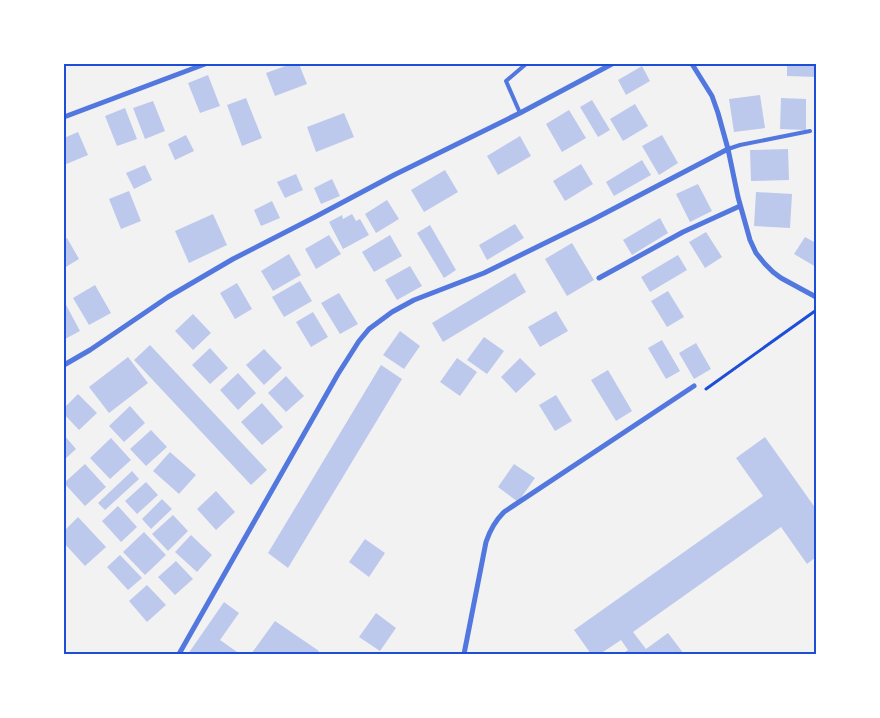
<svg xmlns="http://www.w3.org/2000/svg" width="880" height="718" viewBox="0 0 880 718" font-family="Commissioner,sans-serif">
<rect width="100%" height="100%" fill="#f2f2f2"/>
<!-- building -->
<path fill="#bdc9ec" d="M291,64H299L307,84L275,96L266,73Z
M787,64H816V77L787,76Z
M642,66L650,81L626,95L618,80Z
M208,75L220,106L200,113L188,83Z
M760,95L765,128L734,132L729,99Z
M246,98L262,138L242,146L227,105Z
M781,98L806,99V130L780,129Z
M592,100L610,130L598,137L580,107Z
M153,101L165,131L145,139L133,108Z
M635,104L648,126L623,141L610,119Z
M125,108L137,139L117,146L105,116Z
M569,110L586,138L562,152L546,124Z
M344,113L354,137L316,152L307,127Z
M78,132L88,155L64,165V138Z
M186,135L194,151L175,160L168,144Z
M662,135L678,163L659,175L642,146Z
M520,136L531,156L498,175L487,156Z
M788,149L789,180L751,181L750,150Z
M642,160L651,175L614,196L606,182Z
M581,164L593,184L565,201L553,181Z
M145,165L152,180L134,189L126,173Z
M445,170L458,192L424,212L411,190Z
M296,174L303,190L285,198L277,182Z
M332,179L340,196L321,204L314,188Z
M698,184L712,211L690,222L676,194Z
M129,191L141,221L121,229L109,199Z
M756,192L792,194L790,228L754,226Z
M387,200L399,219L376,233L365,214Z
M272,201L280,218L261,226L254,210Z
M213,214L227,245L189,263L175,231Z
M352,214L356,221L360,219L369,235L343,249L329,222L342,215L343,219Z
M660,218L668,233L632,255L623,240Z
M515,224L524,238L487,260L479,245Z
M430,225L456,270L444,278L417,233Z
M706,232L722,257L705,268L689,242Z
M329,235L341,254L316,269L305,249Z
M390,235L402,256L374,272L362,252Z
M805,237L816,243V267L794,254Z
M67,238L79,259L64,268V240Z
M572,243L594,280L567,296L545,259Z
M289,254L301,275L273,291L261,271Z
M678,255L687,270L650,292L641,277Z
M410,266L422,286L397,300L385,280Z
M515,273L526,292L443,342L432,323Z
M300,281L312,301L284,317L272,297Z
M237,283L252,309L235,319L220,293Z
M95,285L111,313L89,325L73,298Z
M668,291L684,317L667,327L651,301Z
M339,293L358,324L340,334L321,303Z
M64,301L80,331L65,339L64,336Z
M556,311L568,331L540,347L528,327Z
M313,312L328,337L311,347L296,322Z
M193,314L211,333L193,350L175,331Z
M400,331L420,346L404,369L383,355Z
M484,337L504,351L487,374L467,360Z
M662,340L680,371L666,379L648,348Z
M696,343L711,369L694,379L679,353Z
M150,345L267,470L251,485L134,360Z
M210,348L228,368L210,384L192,365Z
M264,349L282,368L264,385L246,365Z
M128,357L148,383L109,413L89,387Z
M457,358L477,372L460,396L440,382Z
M520,358L536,374L516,393L501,377Z
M381,365L402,379L288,568L268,553Z
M608,370L632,411L616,421L591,380Z
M238,373L256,393L238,410L220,390Z
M286,376L304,396L286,412L268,393Z
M78,394L97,413L79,430L64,414V408Z
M556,395L572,421L555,431L539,405Z
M262,403L283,427L262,445L241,422Z
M130,406L145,423L124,442L109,426Z
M151,430L167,447L146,466L130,449Z
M64,435L76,449L64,460Z
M765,437L816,509V557L807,564L781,527L633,632L646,649L668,633L684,654H622L628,650L621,640L600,654H591L574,630L763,496L736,458Z
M111,438L131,460L110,479L90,458Z
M170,452L196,475L179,494L153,471Z
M85,464L106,487L85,506L64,483Z
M514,464L535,478L518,502L498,487Z
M132,471L139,479L105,510L98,503Z
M146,482L158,495L137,514L125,501Z
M216,491L235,512L216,530L197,509Z
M162,499L172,509L151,529L142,519Z
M118,506L137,527L121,542L102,521Z
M173,515L188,531L168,551L152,534Z
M78,517L106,547L85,566L64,543V531Z
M144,532L166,555L145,575L123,552Z
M191,535L212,555L197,572L175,552Z
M365,539L385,553L369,577L349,562Z
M120,555L142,578L128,590L107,567Z
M176,561L193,579L175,595L158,577Z
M147,585L166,605L147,622L129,601Z
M224,602L239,613L220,640L240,654H188Z
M376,613L396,628L380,651L359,637Z
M275,621L319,651L317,654H251Z"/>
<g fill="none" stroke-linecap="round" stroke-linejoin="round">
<!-- path -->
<path stroke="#1d4ed8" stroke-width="3" d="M706,389L815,311"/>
<!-- service -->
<path stroke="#5277de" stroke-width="4" d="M520,113L506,81L526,64
M728,149L740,145L810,131"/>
<!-- minor -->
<path stroke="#5277de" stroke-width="5" d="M692,64L712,96L718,113L728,149L738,197L750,240L756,253L765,264L773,272L781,278L816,297
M64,117L205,64
M599,278L683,232L740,206
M64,365L90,350L168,297L233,259L315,217L394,175L520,113L612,64
M179,654L338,374L359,341L369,329L392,312L414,300L484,273L592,220L728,149
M464,654L486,542C490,530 495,521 504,512L694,386"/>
</g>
<!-- border -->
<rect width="880" height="718" fill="none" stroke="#ffffff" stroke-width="130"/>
<rect x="65" y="65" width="750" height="588" fill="none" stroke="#1d4ed8" stroke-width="2"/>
</svg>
